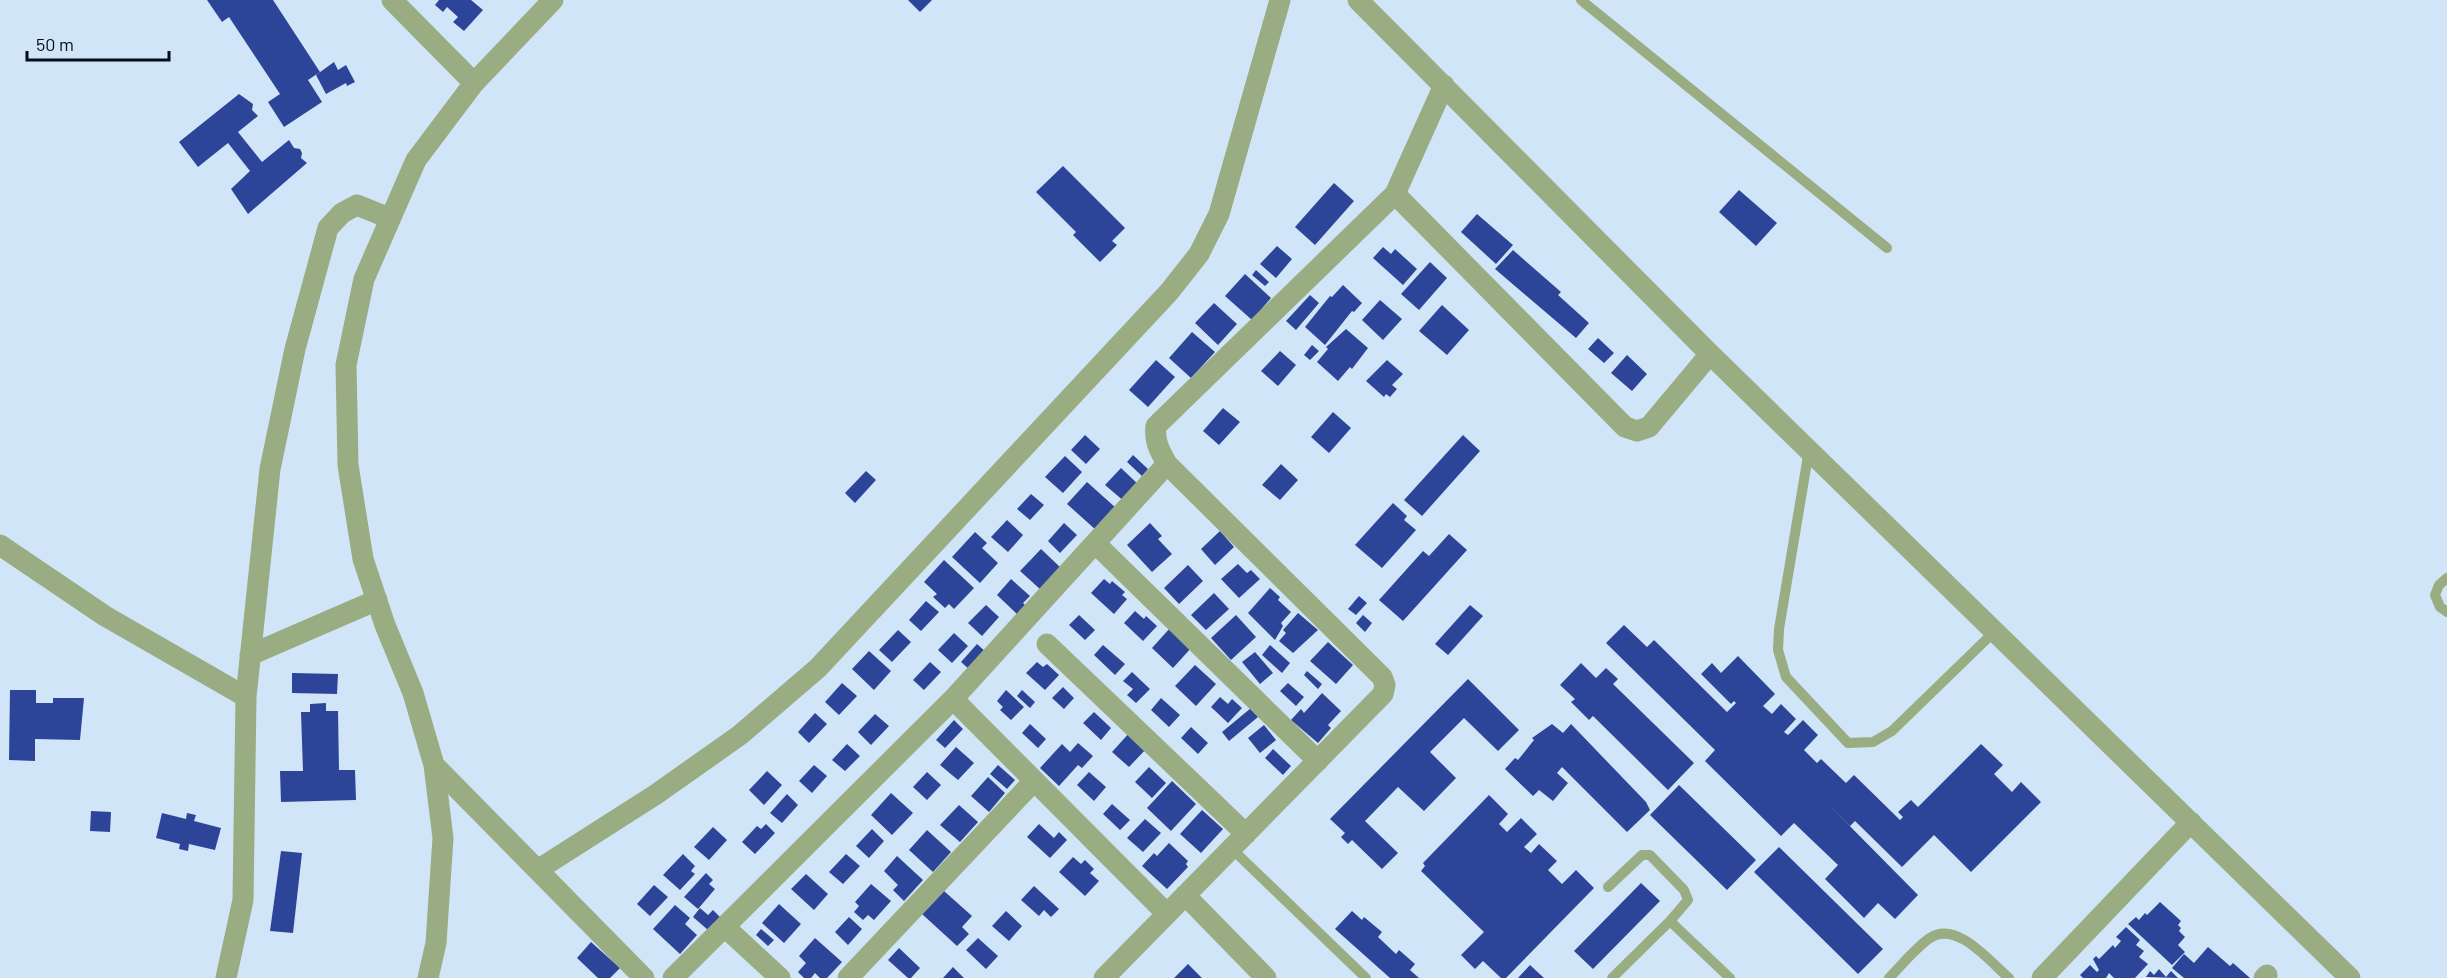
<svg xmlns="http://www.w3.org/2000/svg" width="2447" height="978" viewBox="0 0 2447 978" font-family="Barlow,sans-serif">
<rect width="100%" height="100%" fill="#d1e5f8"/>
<!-- building -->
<path fill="#2d4598" d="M207,0H273L320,72L308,80L322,102L284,127L268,102L280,94L229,17L222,22Z
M439,0H471L483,10L464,31L453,22L458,17L447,7L443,12L435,5Z
M908,0H932L920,12Z
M334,62L338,70L346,65L355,82L347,86L346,83L326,94L316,75Z
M239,94L253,104L252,110L258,116L238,132L262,162L289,140L294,148L300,149L302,153L301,158L307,163L248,214L231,189L250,171L228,143L198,167L179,142Z
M1063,166L1125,228L1112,241L1117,245L1100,262L1073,235L1076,232L1036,192Z
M1334,183L1354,201L1315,245L1295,227Z
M1739,190L1777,223L1756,246L1719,212Z
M1477,214L1513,245L1496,264L1461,232Z
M1277,246L1292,259L1276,278L1260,264Z
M1383,247L1391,254L1395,249L1417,269L1403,285L1373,258Z
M1513,250L1561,292L1558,295L1589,323L1576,338L1495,269Z
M1430,262L1447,278L1419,310L1401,294Z
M1256,270L1269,282L1265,286L1252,275Z
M1245,274L1271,298L1252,320L1225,296Z
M1343,285L1362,303L1354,312L1352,311L1325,345L1305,327L1330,296L1332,297Z
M1310,295L1319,303L1296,330L1286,321Z
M1380,300L1402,319L1383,340L1362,320Z
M1214,303L1237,324L1218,345L1195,323Z
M1442,305L1469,330L1447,355L1419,331Z
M1346,329L1368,348L1352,369L1350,367L1338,381L1317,362L1328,349L1326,347Z
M1192,332L1215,352L1191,378L1169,358Z
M1598,338L1614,353L1604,363L1588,349Z
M1312,345L1319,351L1310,360L1304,355Z
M1280,351L1296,365L1278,386L1261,371Z
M1627,355L1647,374L1632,391L1611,373Z
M1156,360L1175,377L1148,407L1129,390Z
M1387,360L1403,374L1392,385L1397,389L1390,397L1386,394L1384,397L1366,381Z
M1223,408L1240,422L1219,445L1203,431Z
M1333,412L1351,428L1329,453L1311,437Z
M1085,435L1100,449L1086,464L1071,450Z
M1463,435L1480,451L1422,516L1404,500Z
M1133,455L1148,469L1142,476L1127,462Z
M1065,456L1082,472L1063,493L1045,477Z
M1281,464L1298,480L1280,500L1262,485Z
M1121,468L1140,486L1125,502L1105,485Z
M866,471L876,480L855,503L845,493Z
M1087,482L1116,508L1096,530L1067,504Z
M1031,494L1044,505L1030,520L1017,509Z
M1393,503L1407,516L1404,520L1416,530L1382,568L1355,545Z
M1007,520L1023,535L1008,552L991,537Z
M1064,523L1077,535L1060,553L1048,541Z
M1150,523L1162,536L1158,539L1172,554L1152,572L1127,545Z
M1220,531L1234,547L1215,565L1201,549Z
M975,532L987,543L982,548L998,563L980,583L952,557Z
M1449,534L1467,550L1403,621L1379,600L1423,551L1429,556Z
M1041,549L1061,568L1041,590L1020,571Z
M944,560L974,588L954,609L949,604L945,608L933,597L937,594L924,582Z
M1238,564L1247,573L1251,570L1260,579L1239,598L1221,579Z
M1188,565L1203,581L1179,604L1164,588Z
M1011,579L1030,596L1023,603L1027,607L1019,616L997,595Z
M1104,579L1110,584L1112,581L1125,592L1122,595L1127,599L1114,614L1091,593Z
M1270,588L1280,597L1278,600L1291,612L1281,623L1283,626L1275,640L1248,613Z
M1214,593L1229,609L1206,630L1191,615Z
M1359,596L1367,603L1356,615L1348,609Z
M926,601L939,612L921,631L909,620Z
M986,605L999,617L982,636L968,623Z
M1470,605L1483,616L1448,655L1435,644Z
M1135,611L1144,619L1146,616L1157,626L1143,641L1124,623Z
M1298,613L1318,630L1293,653L1279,641L1286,633L1283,630Z
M1079,615L1095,630L1085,640L1069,625Z
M1236,615L1256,637L1231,660L1211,638Z
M1363,615L1372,623L1365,632L1356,623Z
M1624,625L1647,647L1654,640L1727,712L1736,703L1734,701L1731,704L1701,674L1712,663L1721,673L1738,656L1775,694L1763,706L1772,714L1781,704L1796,719L1784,732L1788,735L1803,720L1818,735L1804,750L1817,763L1821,759L1846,783L1854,775L1900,820L1903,817L1898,812L1911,800L1918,807L1981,744L2003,765L1994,774L2012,792L2021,782L2041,802L1971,872L1934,835L1902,867L1855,821L1850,826L1828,804L1918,895L1895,919L1878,903L1864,918L1825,879L1838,865L1794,823L1781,836L1705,761L1715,750L1606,643Z
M1170,628L1192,647L1173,668L1152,648Z
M898,630L911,642L892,662L879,650Z
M954,633L968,646L952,663L938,650Z
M1328,642L1353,665L1336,684L1310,661Z
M977,644L987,653L971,671L961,662Z
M1103,645L1125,664L1115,675L1094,655Z
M1270,645L1290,663L1282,673L1262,655Z
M869,651L891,671L874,690L852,669Z
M1255,652L1273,673L1260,684L1242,662Z
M930,662L941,672L924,690L913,680Z
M1037,662L1043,667L1047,664L1059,675L1045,690L1026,673Z
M1581,663L1596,678L1606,668L1618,679L1613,684L1694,763L1668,790L1593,716L1589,720L1571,702L1575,699L1560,685Z
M1195,665L1216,684L1196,706L1175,686Z
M1307,671L1322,684L1318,689L1304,675Z
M1132,672L1150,689L1136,703L1127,695L1133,689L1123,681Z
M292,673L338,674L337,694L292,693Z
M1468,679L1519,730L1498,751L1464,718L1430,752L1456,778L1424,811L1398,787L1365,821L1398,853L1382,869L1352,840L1348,844L1341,837L1345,833L1330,819Z
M842,683L857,696L839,715L825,702Z
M1288,683L1304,697L1296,706L1280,691Z
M1063,687L1074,698L1064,709L1052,698Z
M10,690H36V703H53V698H84L80,740L35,739V761L9,760Z
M1006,690L1024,707L1011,720L1000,710L1003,707L997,701Z
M1022,690L1035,702L1030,708L1017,696Z
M1322,693L1341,711L1328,725L1331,728L1318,743L1291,720L1301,709L1304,713Z
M1220,697L1228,704L1232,699L1242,708L1228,723L1211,707Z
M1161,698L1180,715L1169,727L1151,710Z
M326,703V711H338L339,770H355L356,800L281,802L280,771H303L301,712H310V704Z
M1251,708L1258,717L1229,741L1222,732Z
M1094,712L1111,728L1101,740L1083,723Z
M815,713L827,724L809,743L798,732Z
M875,714L889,726L871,745L858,732Z
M954,720L963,729L945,748L936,740Z
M1030,724L1046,739L1038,748L1022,733Z
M1552,724L1563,733L1571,724L1646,802L1650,810L1627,832L1562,767L1557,773L1568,783L1553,801L1539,790L1533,796L1505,769L1515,758L1518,760L1534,740L1532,738Z
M1264,725L1276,740L1260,753L1248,738Z
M1191,727L1208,743L1198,754L1181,738Z
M1131,731L1148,747L1129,767L1112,752Z
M1078,743L1093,756L1082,768L1078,765L1059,786L1040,768L1062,744L1070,752Z
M847,744L860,756L845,771L832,760Z
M956,747L974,763L958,780L940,765Z
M1273,749L1291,766L1283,775L1265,758Z
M814,765L827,776L812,793L799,781Z
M998,765L1015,780L1007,789L990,774Z
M1149,767L1166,783L1152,798L1135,782Z
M767,771L782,785L764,805L749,790Z
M927,772L941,785L927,800L913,787Z
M1089,772L1106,787L1094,801L1077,785Z
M988,777L1005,793L989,812L971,796Z
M1172,781L1196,804L1171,831L1147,808Z
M1679,785L1756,860L1727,890L1650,815Z
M891,793L913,813L892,835L871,815Z
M787,794L798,805L782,823L770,813Z
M1489,795L1508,814L1499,824L1507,832L1521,818L1537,834L1524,847L1531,853L1539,844L1557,861L1548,870L1562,884L1576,870L1594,888L1506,978H1501L1483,961L1475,969L1461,955L1484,932L1421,871L1425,866L1423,863Z
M1112,804L1130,820L1120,830L1103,814Z
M959,805L978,822L960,842L940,825Z
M1202,810L1223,829L1201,853L1180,834Z
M91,811L111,812L110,832L90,831Z
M162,813L186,819L187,813L196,815L194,821L221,828L215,850L189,844L188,851L179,849L180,844L156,838Z
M1145,819L1161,833L1143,852L1127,838Z
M766,824L775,833L755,854L742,842L757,826L761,829Z
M1039,824L1054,838L1059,832L1067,840L1050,858L1027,837Z
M713,827L727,840L709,860L694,847Z
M872,829L884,841L869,858L856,846Z
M927,830L951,852L933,872L909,850Z
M1169,843L1188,861L1186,864L1188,867L1167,889L1142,866L1154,853L1157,856Z
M1779,847L1883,949L1858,974L1754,872Z
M281,851L302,853L293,933L270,931Z
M683,854L695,866L691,871L695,874L680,890L663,875Z
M846,854L860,866L843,884L829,872Z
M897,856L923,880L904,901L893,890L898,885L884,871Z
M1073,857L1081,864L1085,860L1094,869L1090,873L1099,881L1085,896L1059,872Z
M706,873L713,880L709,884L715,889L698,909L684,897Z
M806,874L828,894L814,910L791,889Z
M1641,883L1660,901L1593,969L1574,951Z
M871,884L891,901L874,920L868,915L863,920L854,912L859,906L855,902Z
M654,885L668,897L650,916L637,904Z
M1034,886L1059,909L1051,917L1044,910L1039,916L1021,900Z
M944,891L972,916L962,927L969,934L957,946L922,914Z
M2160,902L2181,921L2178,925L2181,928L2179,931L2185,937L2178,945L2185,952L2172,965L2128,924L2136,917L2139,920L2145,913L2147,915Z
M779,904L801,924L784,943L762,923Z
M675,905L690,918L685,924L697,935L680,954L653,929Z
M700,908L708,915L713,910L720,917L708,930L693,917Z
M1006,911L1022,926L1009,941L992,926Z
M1352,911L1362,920L1364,917L1382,932L1378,937L1396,954L1399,950L1415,964L1410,970L1419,978H1390L1335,929Z
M849,917L862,929L848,945L835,932Z
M2126,927L2140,940L2136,945L2144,951L2139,957L2148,964L2135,978H2114L2109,973L2106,978H2083L2080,975L2090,965L2097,972L2099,970L2093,959L2096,956L2099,959L2113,945L2115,948L2121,941L2116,937Z
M761,929L774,940L768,946L756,935Z
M815,938L842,962L827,978H820L815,973L811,978H804L798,972L806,963L799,956Z
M978,938L998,956L986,969L966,950Z
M591,942L620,968L610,978H598L577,958Z
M2208,947L2230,966L2233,963L2250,978H2184L2172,968L2184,954L2194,963Z
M899,948L920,968L911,978H908L888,960Z
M1188,964L1202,978H1174Z
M1530,965L1544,978H1518Z
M953,967L964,978H943Z
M2159,969L2166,977L2171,971L2178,978L2146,977L2150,971L2154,975Z"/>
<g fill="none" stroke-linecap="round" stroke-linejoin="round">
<!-- service -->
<path stroke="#99ac82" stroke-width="10" d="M1581,0L1887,248
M1809,450L1779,629L1778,650L1786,677L1848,743L1873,742L1892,731L1995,631
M2447,578L2439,585L2435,595L2440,607L2447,612
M1231,848L1366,978
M1608,887L1642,855H1650L1684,890L1688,900L1670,921L1730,978
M1612,978L1670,921
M1889,978C1902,965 1915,948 1930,938C1957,920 1990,962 2009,978"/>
<!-- minor -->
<path stroke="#99ac82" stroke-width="21" d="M392,0L474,83
M1358,0L1710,354L2350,978
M1444,85L1395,194L1625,427L1637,431L1649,427L1710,354
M1095,543L1318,761
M0,545L105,616L246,697
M1047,644L1246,834
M250,655L377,600
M953,699L1167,914
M434,765L644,978
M539,869L655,795L740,735L818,668L1169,292L1199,254L1219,214L1280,0
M1185,895L1266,978
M726,928L780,978
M226,978L243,900L246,697L270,469L295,349L328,228L342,213L357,205L389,218
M428,978L436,943L443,838L434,765L413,693L385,625L363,559L348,465L346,365L364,279L416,160L474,83L553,0
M673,978L953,699L1167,464
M848,978L1034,781
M1104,978L1383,694L1385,685L1382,677L1167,464C1160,451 1154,442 1156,426L1395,194
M2042,978L2191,822
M2264,978L2267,975"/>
</g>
<!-- scale -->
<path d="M27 51v9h142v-9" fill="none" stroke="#030d17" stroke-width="3"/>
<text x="36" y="51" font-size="18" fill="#030d17" stroke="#d1e5f8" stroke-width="4.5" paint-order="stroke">50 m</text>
</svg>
